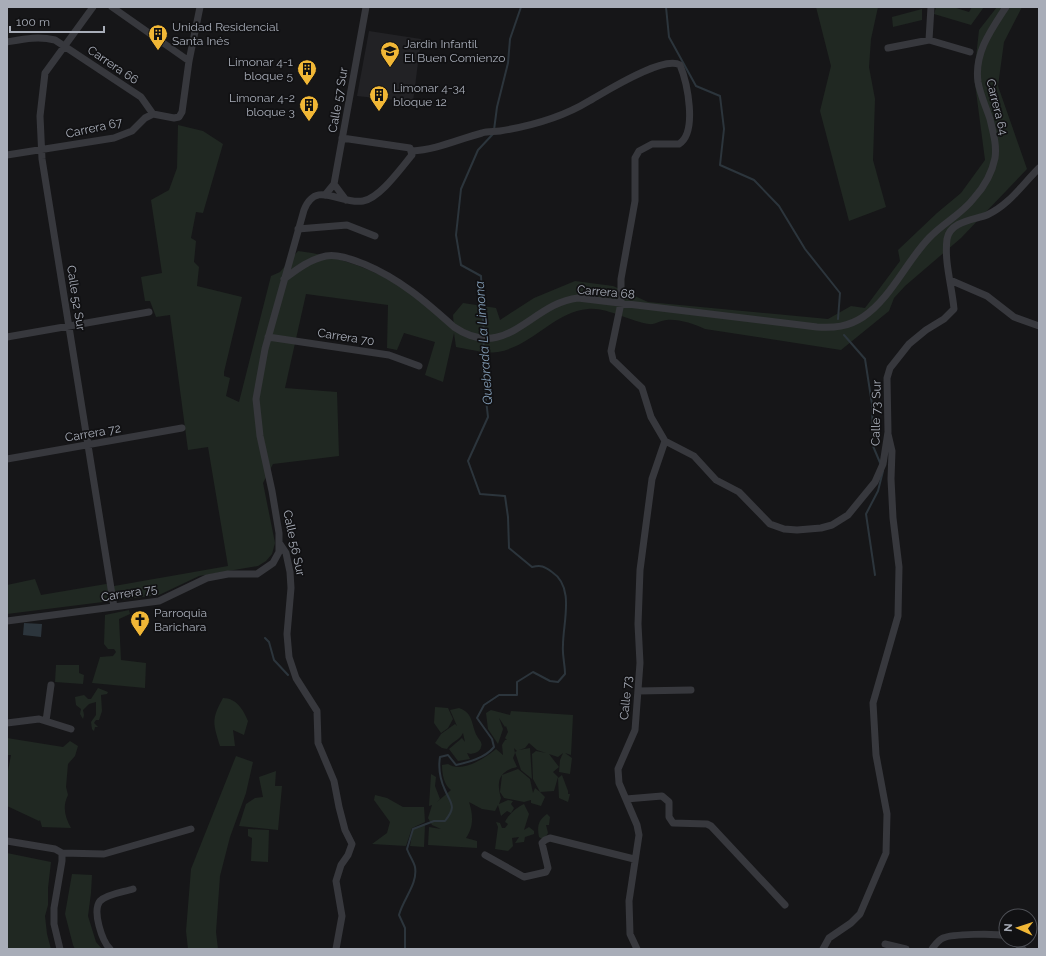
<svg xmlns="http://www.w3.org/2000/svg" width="1046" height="956" viewBox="0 0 1046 956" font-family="Raleway,sans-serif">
<rect width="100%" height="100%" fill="#161618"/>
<!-- built -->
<path fill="#222225" d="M369,31L421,39L413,102L357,96Z"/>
<!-- green -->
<path fill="#202822" d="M816,7H878L871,39L869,67L875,99L873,160L886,207L849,221L820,111L831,66Z
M936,7H953L969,12L972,7H984L971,25L934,14Z
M997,7H1022L1004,42L998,86L1027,169L961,238L905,286L894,298L889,311L841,350L705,329C694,324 679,319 667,320C661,320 655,325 649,324C631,322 607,307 588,309C554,312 532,346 498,352C488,354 467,349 456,347L454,333L443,382L425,375L435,342L404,333L397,350L387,348L388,305L306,294L285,388L337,392L339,456L273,464L263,483L275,543L272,554L266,561L258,566L199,576L159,595L7,614V585L35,579L41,595L106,584L114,586L228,566L208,447L188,450L170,315L156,317L150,301H145L141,277L162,273L151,200L169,190L177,168L178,125L203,131L223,144L203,213L196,212L191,238L196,241L194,262L199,267L197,286L242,297L224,372V376L230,378L226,396L239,402L271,276L280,272L298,251C332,255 369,267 398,285C418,297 434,315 454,328L453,315L463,303L496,308L500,320L534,298L575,281L613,286L648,302L828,319L851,306L865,308L900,261L898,250L937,213L961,193L985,160L974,76L979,30Z
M922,9V20L893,27L892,17Z
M129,610L130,614L119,619L121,660L146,663L145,688L92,683L100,657L113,656L116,652L114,649H108L104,644L105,615Z
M56,665H79V673L84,675L83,684L55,682Z
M98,688L108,692L107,694L101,695L102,711L99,720H96L94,723L98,727H95L94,731L92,729L91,722L96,715V702L89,704L83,710L84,715L83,719L80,714L81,709L76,705L75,697L84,695L88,699H91Z
M223,698C236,698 243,709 248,721L244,735L233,730L235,746H220C213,723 211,720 223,698Z
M435,707L448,708L453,719L448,728L441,733L434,723Z
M459,708C474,713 471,725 477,736C479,740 483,742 481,747C480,752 475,753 471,754L467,753L470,759L458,761L449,749L462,738L465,742L463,733C459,741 452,741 447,749L442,748L435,743L441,734L455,724L457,726L450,710Z
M491,710L510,715L511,711L573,715L571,755L565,753L572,758L570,774L559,772L560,760L563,753L558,757L549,754L559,767L553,772L558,777L554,791L540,792L545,797L541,806L531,803V800L524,802L504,798L500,792L502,775L518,769L530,779L533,793L535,788L540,792L533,779L532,754L536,751L546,753L537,750L529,743L525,748L519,750L530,748L532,779L521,770L515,752L517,751L514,748L515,753L513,758L517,767C499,771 496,781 501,798L499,804L508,800L513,801L511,804L514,808L511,813L507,811L501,816L498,805L495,811L482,809L469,802C473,814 474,827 466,838L477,841V848L428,845L429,827L441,829L432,825L428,818L432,805L429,806L431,774L436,777L435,786L440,799L437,802L451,790C444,785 442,774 442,765L448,764C462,773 484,759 496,749L503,755L502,745L505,740H507L505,738L508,732L506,726L505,727L499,718L503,729L498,744L488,729L486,713Z
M7,738L63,747L70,741L78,746L75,756L68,764L66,787L68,795C62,807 65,817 71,828L42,827L40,820L39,821L7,806V776L11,755H7Z
M236,756L253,762L246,793L230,837L220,876L216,932L218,949H188L186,931L191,869Z
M276,771L275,786H282L278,830L239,826L246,804L255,798L263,797L259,777Z
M562,775L568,791V794H570L568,802L559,798L558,778Z
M375,795L387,798L403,807H424L425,822L412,828L406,846L372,844L387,833L390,822L374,800Z
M524,804L529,814L524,830L529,827L534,831V834L525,837L524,842L515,843L519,837L512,838L513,846L508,851L495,849L498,827L496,822L500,823L502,828H505L508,824L505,822C508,815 517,807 524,804Z
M547,814L550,817L549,825H546L548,833L545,838L542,839L539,837C537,827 538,820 547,814Z
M425,825L424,847L410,846L413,829Z
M248,829L269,830L268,862L251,861L252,838L248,836Z
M7,853L51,862L48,888V905L45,916L47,934L51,949H7Z
M72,874L92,875L91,893L88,916L96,942L102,949H75L73,945L65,914Z"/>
<!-- water -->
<path fill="#2c353c" d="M24,623L42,624L41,637L23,635Z"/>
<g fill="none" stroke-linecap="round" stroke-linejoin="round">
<!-- stream -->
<path stroke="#2c353c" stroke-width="2" d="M666,7L669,37L696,86L720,96L724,129L720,165L754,180L779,206L805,249L840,293L838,319
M494,130L497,107L508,63L510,39L521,7
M484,335L481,276L461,265L456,235L461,189L478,150L493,134
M844,335L865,359L872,404L873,446L881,465
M875,575L866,514L878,491L883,471
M265,638L269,642L274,660L288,675
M405,949V928L399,915C403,899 418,884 415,867C414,862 409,855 407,849L413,829L434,821H445C457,806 451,804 445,790C440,779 438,769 440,757L448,755L456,765C469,762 485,758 494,747L492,739L477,718L484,705L499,695H517V682L533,672L550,681L558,682L565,674C565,664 562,655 563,645C563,622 575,587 552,572C544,566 541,565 532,567L509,548L508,517L505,496L480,494L468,461L488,417L482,365L484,339"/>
<!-- minor -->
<path stroke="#37383d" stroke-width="7" d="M93,7L45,73L40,116L42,159L114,607
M112,7L189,61
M929,40L931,7
M7,42C24,39 38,36 55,40L141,97L153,114
M888,48L929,40L970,52
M412,151C436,150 459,139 482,133C488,131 494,132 500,131C531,126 563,117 589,101C605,92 663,55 680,65C687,82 698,132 679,144H652L639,151L635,158V201L621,279V303L611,351L613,360L642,388L651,417L665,441
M7,155L114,138L132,131L145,118L153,114L174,118L179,117L182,112L189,61L200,7
M334,184L346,200
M325,195L334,184L366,7
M298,229L347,225L375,236
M284,279C296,270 310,259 326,256C339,254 353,260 364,264C400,279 425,301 454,327C507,363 531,303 578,298L817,327C834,328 848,327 863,317C891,298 906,262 929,238C943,223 962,214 974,198C984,187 992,173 995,158C997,145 993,132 990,119C986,107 980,94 978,82C974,53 991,30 1006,7
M950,280L987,296L1014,317L1039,326
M7,337L149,312
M268,337L389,355L419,366
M665,441L694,456L716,480L739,492L770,524L784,529L797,530L821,528L832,525L848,515L875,482L883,464L888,432L887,378L890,368L909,344L926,330L944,319L954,309C952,286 944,262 947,239C950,221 974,220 987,215C1009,205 1022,185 1039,168
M7,459L182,428
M280,544L286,553L290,572L291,588L287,634L289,657L296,678L317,711L318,743L334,781L339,807L345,830L352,844L348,855L341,865L336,881L342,916L336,949
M7,621L159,601L207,578L228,574H257L273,563L279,552V533L272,491L260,436L256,399L265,349L304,210C316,179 340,205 363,201C380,198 401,168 412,155L410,148L342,138
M638,691L691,690
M46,721L51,685
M7,723L39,719L71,729
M626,799L662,796L669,802V817L673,823L707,824L711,826L785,905
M7,841L55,849L62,853V861L54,908V924L60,949
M62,853L104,854L191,829
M485,855L524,877L546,872L548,868L542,843L545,840L550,838L634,859
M1013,940L1023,949
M885,944L906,949
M110,949C102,941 92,911 100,901C107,894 124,892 133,889
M637,949L630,934L629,901L639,835L637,825L619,783L618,769L635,730L640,663L638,624L640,570L652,479L665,441
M823,949L829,938L851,923L860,914L886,853L887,814L876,755L873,703L898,616L899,567L893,518L891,479L892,451L888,434
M932,949C935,945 938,940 943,938C952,934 996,933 1006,936"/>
</g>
<!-- icons -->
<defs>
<g id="building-pin" transform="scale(1)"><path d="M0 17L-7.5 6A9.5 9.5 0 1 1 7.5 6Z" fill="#f1b736" stroke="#111113"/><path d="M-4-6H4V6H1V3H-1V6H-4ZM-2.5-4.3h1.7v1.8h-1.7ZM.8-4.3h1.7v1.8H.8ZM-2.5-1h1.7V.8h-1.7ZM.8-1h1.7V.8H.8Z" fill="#111"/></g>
<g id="school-pin" transform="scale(1)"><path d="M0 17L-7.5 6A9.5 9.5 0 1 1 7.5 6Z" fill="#f1b736" stroke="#111113"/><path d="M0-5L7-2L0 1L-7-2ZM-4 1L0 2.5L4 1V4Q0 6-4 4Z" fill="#111"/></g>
<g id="church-pin" transform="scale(1)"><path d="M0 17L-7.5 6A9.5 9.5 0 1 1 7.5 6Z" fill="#f1b736" stroke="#111113"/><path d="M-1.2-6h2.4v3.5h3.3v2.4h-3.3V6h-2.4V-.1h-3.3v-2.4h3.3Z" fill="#111"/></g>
</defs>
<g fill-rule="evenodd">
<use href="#building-pin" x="158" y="34"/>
<use href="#school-pin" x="390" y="51"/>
<use href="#building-pin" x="307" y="69"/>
<use href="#building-pin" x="379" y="95"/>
<use href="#building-pin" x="309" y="105"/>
<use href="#church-pin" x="140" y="620"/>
</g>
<g text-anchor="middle" stroke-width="3.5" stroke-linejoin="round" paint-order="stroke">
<!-- poi labels -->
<g font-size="12" fill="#a8adb8" stroke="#111113" text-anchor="start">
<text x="172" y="31">Unidad Residencial<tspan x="172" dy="14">Santa Inés</tspan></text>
<text x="404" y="48">Jardin Infantil<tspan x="404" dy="14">El Buen Comienzo</tspan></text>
<text x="293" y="66" text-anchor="end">Limonar 4-1<tspan x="293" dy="14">bloque 5</tspan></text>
<text x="393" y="92">Limonar 4-34<tspan x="393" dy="14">bloque 12</tspan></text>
<text x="295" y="102" text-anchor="end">Limonar 4-2<tspan x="295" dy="14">bloque 3</tspan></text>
<text x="154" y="617">Parroquia<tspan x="154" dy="14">Barichara</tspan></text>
</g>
<!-- street labels -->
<g font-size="12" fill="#a8adb8" stroke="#111113">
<text transform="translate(113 65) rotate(34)" y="4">Carrera 66</text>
<text transform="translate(338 100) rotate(-80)" y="4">Calle 57 Sur</text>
<text transform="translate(997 107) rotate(76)" y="4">Carrera 64</text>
<text transform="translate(94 128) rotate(-12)" y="4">Carrera 67</text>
<text transform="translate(606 292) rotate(5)" y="4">Carrera 68</text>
<text transform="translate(76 298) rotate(81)" y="4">Calle 52 Sur</text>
<text transform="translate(346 337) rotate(9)" y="4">Carrera 70</text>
<text transform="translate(876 413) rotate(-89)" y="4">Calle 73 Sur</text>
<text transform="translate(93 433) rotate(-10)" y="4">Carrera 72</text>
<text transform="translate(294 543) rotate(78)" y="4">Calle 56 Sur</text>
<text transform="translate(129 593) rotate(-9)" y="4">Carrera 75</text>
<text transform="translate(626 698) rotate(-85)" y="4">Calle 73</text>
</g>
<!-- water labels -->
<g font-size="13" font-style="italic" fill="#809ab3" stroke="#111113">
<text transform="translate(483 343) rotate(-94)" y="5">Quebrada La Limona</text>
</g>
</g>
<!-- border -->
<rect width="1046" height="956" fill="none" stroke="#a8adb8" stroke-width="16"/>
<!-- north arrow -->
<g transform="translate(1018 928) rotate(273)"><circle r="19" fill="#111113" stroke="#4d4f55"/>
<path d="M0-3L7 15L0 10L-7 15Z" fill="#f1b736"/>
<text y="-6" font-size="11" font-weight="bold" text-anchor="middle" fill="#a8adb8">N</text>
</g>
<!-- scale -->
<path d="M10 26v6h94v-6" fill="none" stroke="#a8adb8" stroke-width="2"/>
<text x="16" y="26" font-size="12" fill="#a8adb8" stroke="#111113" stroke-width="3" paint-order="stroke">100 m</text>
</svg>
